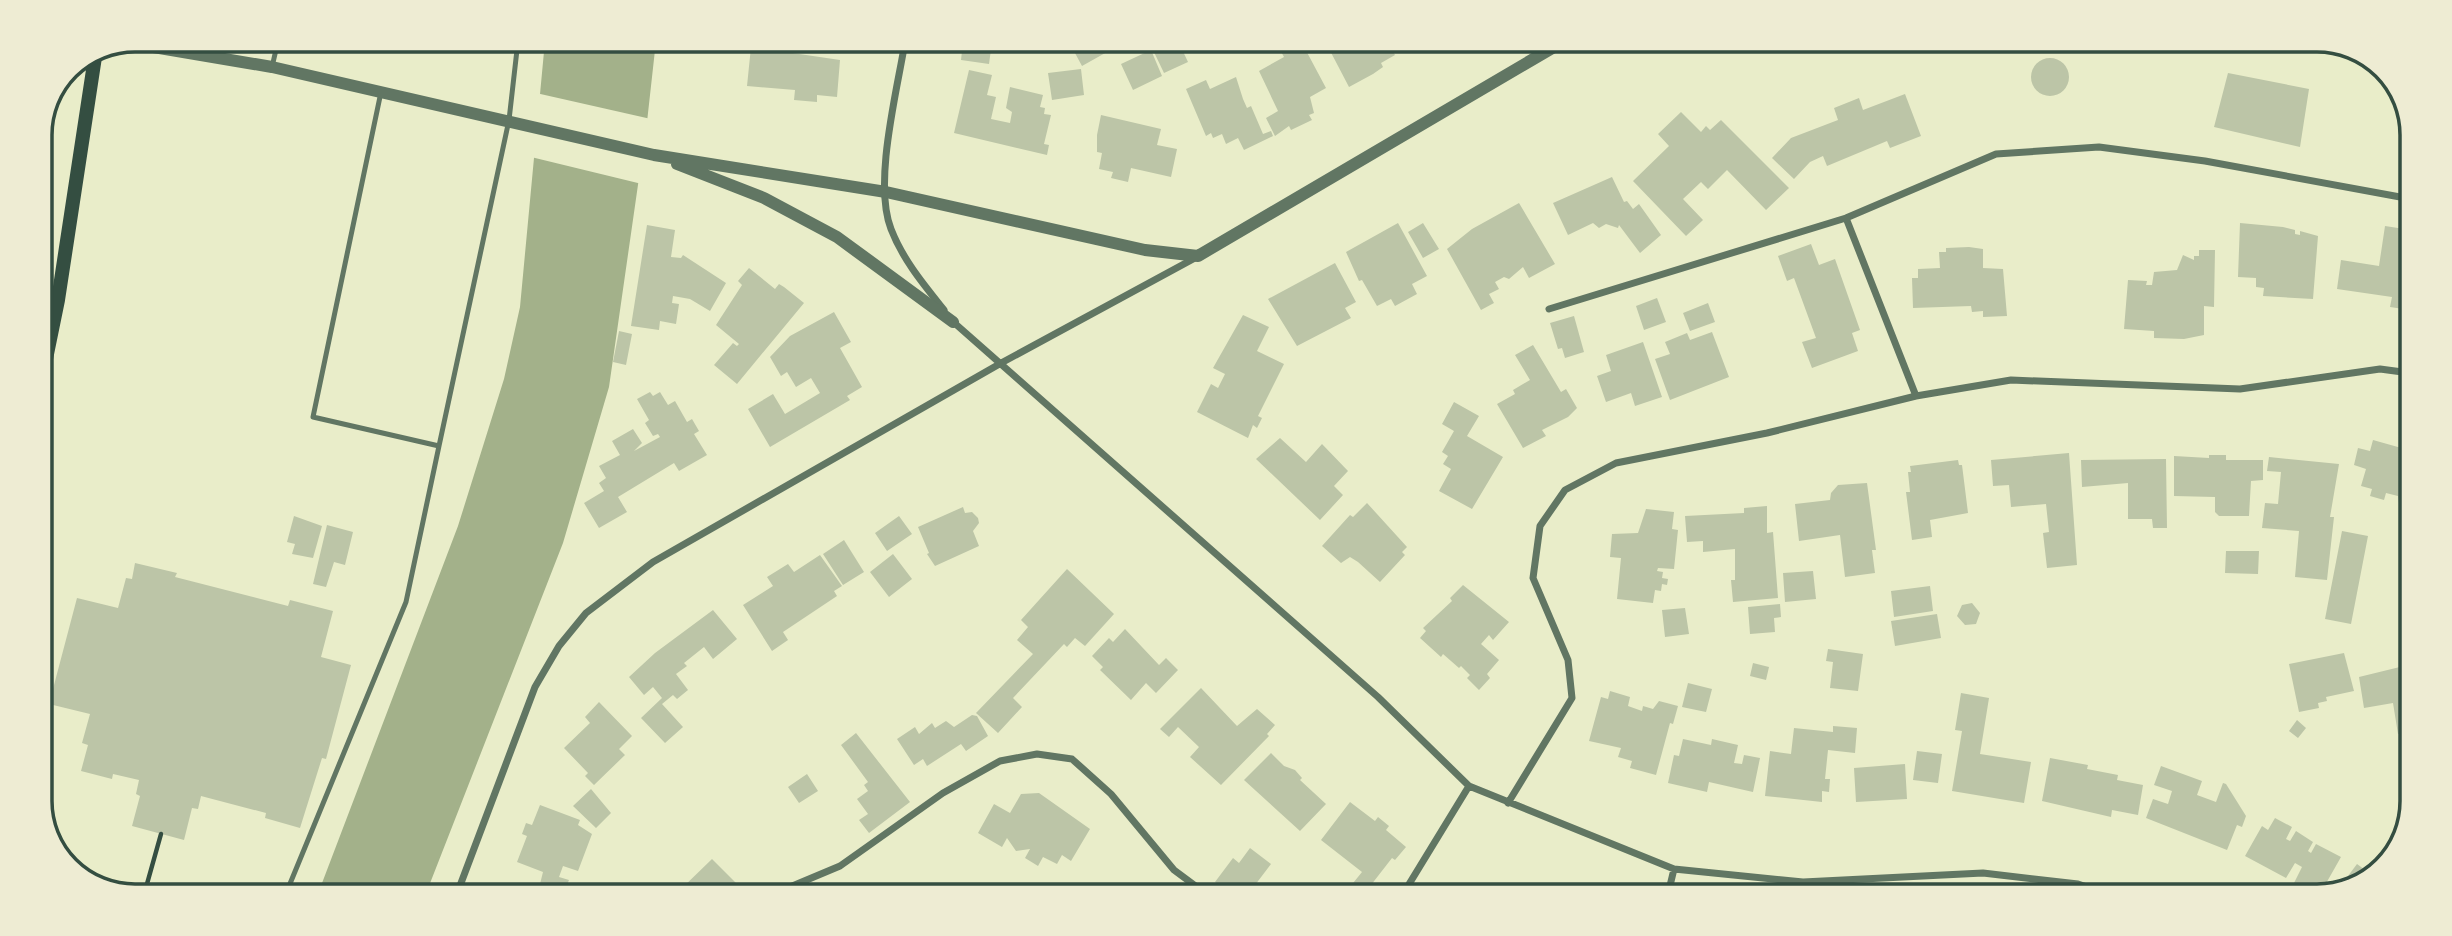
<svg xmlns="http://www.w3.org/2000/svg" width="2452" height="936" viewBox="0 0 2452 936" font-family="'PT Sans Narrow',sans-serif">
<rect width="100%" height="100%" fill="#e9edc9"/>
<!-- water -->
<path fill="#a3b18a" d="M545,41H656L647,122L609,387L563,543L427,891H319L458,526L504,379L520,307Z"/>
<!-- pier -->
<path fill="#e9edc9" d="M536,93L651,119L642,184L531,157Z"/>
<!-- building -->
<path fill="#bcc5a7" d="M455,41H500L497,52Z
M963,42H992L989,64L961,60Z
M1069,42L1102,43L1107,52L1082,66Z
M1168,43H1179L1188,62L1164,73L1153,50Z
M1288,43H1302L1326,88L1310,97L1314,113L1309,115L1312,120L1291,130L1289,126L1275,136L1266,118L1278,111L1259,71L1284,57L1279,48Z
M1326,43H1388L1395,55L1381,63L1383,67L1373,74L1349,87Z
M751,47L840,60L837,97L817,95V102L794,100L795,90L747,86Z
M1151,50L1162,76L1133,90L1121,64Z
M2031 77a19 19 0 1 1 38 0a19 19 0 1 1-38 0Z
M1081,69L1084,95L1052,100L1048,73Z
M969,70L992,75L987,95L996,97L991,119L1010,123L1012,112L1006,108L1010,87L1043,95L1040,107L1045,108L1044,114L1051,115L1044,144L1049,145L1047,155L954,133Z
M2228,73L2309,89L2300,147L2214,127Z
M1236,77L1243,99L1247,108L1251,106L1263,134L1271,131L1273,136L1244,150L1238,138L1226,144L1222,134L1213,138L1211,133L1206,136L1186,89L1206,80L1210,89Z
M1905,94L1921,136L1890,148L1887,141L1827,166L1823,156L1810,162L1794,179L1772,158L1791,138L1838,120L1834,108L1859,98L1863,110Z
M1681,112L1701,132L1706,126L1710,130L1721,120L1789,188L1766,210L1727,170L1708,189L1701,182L1683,199L1703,220L1686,236L1633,181L1669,146L1658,134Z
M1101,115L1161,129L1157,145L1177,149L1171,177L1131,168L1128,182L1111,178L1113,172L1099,169L1102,153L1097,152V135Z
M1612,177L1624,202L1627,201L1633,209L1639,204L1661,235L1640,253L1619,225L1618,228L1606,224L1599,228L1593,223L1568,235L1553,203Z
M1519,203L1555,264L1529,278L1523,267L1509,279L1504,277L1495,282L1499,289L1489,294L1494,303L1481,310L1447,249L1472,229Z
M1398,223L1427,276L1412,284L1417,294L1395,306L1391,299L1377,306L1362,280L1359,281L1346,252Z
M1423,223L1439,249L1423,258L1408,232Z
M2240,223L2283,227L2295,230V234L2300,235V231L2318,236L2313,299L2263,296L2264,288L2256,287V278L2238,277Z
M647,225L675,230L671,257L681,258L683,255L726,283L710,311L690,299L673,296L672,303L679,304L676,324L660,321L659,330L631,326Z
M2385,226L2411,230L2410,310L2390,307L2392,297L2337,289L2341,260L2379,266Z
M1811,244L1819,265L1835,259L1860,330L1852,333L1858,351L1812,368L1802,342L1816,338L1794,278L1787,281L1778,256Z
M1969,247L1983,249V268L2003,269L2007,316L1983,317V311L1972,312L1971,306L1913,308L1912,278H1918V269L1940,268L1939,252H1946V248Z
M2199,250H2215L2214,307L2204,306V335L2184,339L2154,338V331L2124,329L2128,280L2147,281L2146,285H2152L2154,272L2177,270L2183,255L2194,260V256H2199Z
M1335,263L1356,302L1345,308L1351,318L1297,346L1268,299Z
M749,268L775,289L779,284L784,287L804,303L737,384L714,365L733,343L737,346L739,344L716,325L742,285L738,281Z
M1657,298L1666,322L1644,330L1636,306Z
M1708,303L1715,322L1690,331L1683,313Z
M834,312L851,342L840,348L862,387L847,396L850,400L770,447L748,409L773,394L785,414L820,393L811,378L796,387L787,372L781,376L770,357L790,336Z
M1243,315L1269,327L1257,351L1284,364L1258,416L1262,418L1257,428L1253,425L1248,438L1197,412L1211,384L1218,388L1225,374L1213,368Z
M1574,316L1584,352L1565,358L1562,348L1558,349L1550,323Z
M619,331L632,334L626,365L613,362Z
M1712,332L1729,377L1670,400L1655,359L1670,354L1665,342L1687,333L1690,340Z
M1643,342L1662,397L1635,406L1631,393L1606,402L1597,376L1611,371L1606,355Z
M1533,345L1561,392L1566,389L1577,408L1568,417L1542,430L1546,436L1523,448L1497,404L1515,394L1513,390L1530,380L1515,355Z
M650,392L653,396L660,392L668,405L675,401L687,422L692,419L699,431L694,434L707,455L679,471L674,463L618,497L627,512L599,528L584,503L604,491L599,483L606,478L599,466L620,455L612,441L633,429L642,443L634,451L660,437L658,434L653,436L645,423L649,420L637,399Z
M1454,402L1479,416L1467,436L1503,457L1472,509L1439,491L1451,469L1443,464L1448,456L1442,452L1454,431L1442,424Z
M1280,438L1306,462L1322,444L1348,471L1334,486L1343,495L1320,520L1256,459Z
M2373,440L2405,449L2409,442V505L2399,503L2398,496L2386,493L2384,500L2370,496L2372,489L2361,486L2366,469L2354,465L2358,448L2370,451Z
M2069,453L2077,565L2047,568L2043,533L2049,532L2046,504L2011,507L2009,485L1993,486L1991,460Z
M2209,455H2226V460H2263V480L2251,481L2249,516H2219L2215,512V497L2174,496V456L2209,458Z
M2269,457L2339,464L2330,517H2334L2327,580L2295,577L2299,531L2262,528L2265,503L2278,504L2281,472L2267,471Z
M2166,459L2167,528H2153L2152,519H2128V483L2082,487L2081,460Z
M1958,460L1959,465H1962L1968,513L1930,520L1932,537L1912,540L1906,492H1910L1908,472H1911L1910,466Z
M1867,483L1876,550H1872L1875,573L1845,577L1840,535L1799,541L1795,504L1830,500L1831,493L1838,485Z
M1367,503L1407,547L1402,552L1405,555L1380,582L1358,562L1350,557L1341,563L1322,546L1350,515L1353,517Z
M1767,506V533L1773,532L1778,598L1733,602L1731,580H1735V549L1703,552V541L1687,542L1685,516L1744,513V508Z
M963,507L965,513L972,512L978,518L979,523L973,531L979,546L935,566L927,554L929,553L918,527Z
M1646,509L1674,512L1672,529L1678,530L1674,569L1658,568L1657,571L1663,572L1662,578L1668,579L1667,585L1662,584L1661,591L1655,590L1653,603L1617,599L1621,558L1610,557L1612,534L1638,533Z
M294,516L322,526L313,558L292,554L295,544L287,542Z
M899,516L912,534L887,551L875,533Z
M327,525L353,532L345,565L334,562L326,587L313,584Z
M2342,531L2368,536L2351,624L2325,619Z
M844,540L864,572L843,585L823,554Z
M2226,551H2259L2258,574L2225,573Z
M893,554L912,579L889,597L870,572Z
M820,555L842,586L834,591L837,596L783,632L788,640L772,651L743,605L773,586L767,577L788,564L794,572Z
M135,563L177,573L175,577L288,606L290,600L333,611L321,657L351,665L326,759L322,758L300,828L265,818L266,813L201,796L198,809L192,808L184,840L132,826L140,796L136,794L139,780L113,774L112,779L81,771L88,745L82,743L90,714L49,704L77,598L118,608L126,578L132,579Z
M1067,569L1114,614L1085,646L1075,638L1067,647L1064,644L1013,698L1022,707L998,733L976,713L1033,654L1017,640L1028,627L1021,620Z
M1813,571L1816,599L1785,602L1783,573Z
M1463,585L1509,622L1493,640L1489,635L1481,644L1499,660L1487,674L1490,678L1479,690L1467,678L1470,675L1461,666L1459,668L1443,654L1441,657L1420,638L1426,631L1423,628L1452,601L1450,598Z
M1930,586L1933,611L1894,617L1891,591Z
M1972,603L1980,613L1976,624L1965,625L1957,616L1962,605Z
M1780,604L1781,617L1774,618L1775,632L1750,634L1748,607Z
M1685,608L1689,634L1665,637L1662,610Z
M713,610L737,639L713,659L704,647L684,663L687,666L676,674L688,690L677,699L673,695L662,704L683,727L665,743L641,718L662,698L653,687L644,695L629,677L655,653Z
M1937,614L1941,638L1895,646L1891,621Z
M1125,629L1159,665L1166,658L1178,670L1156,693L1146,683L1131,700L1100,670L1103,667L1092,656L1109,638L1113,642Z
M1828,649L1863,654L1858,691L1830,688L1833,662L1826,661Z
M2344,653L2354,691L2326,697L2327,701L2318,703L2319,708L2299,712L2289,664Z
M1753,663L1769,667L1766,680L1750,676Z
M2408,665L2407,732L2398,734L2393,703L2364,708L2359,677Z
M1688,683L1712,689L1706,712L1682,707Z
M1201,688L1237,726L1257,709L1275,725L1267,734L1269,736L1221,785L1190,757L1199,747L1178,727L1169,737L1160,729Z
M1610,691L1630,697L1628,706L1642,711L1643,706L1653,709L1659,701L1678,706L1673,724L1670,723L1656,775L1630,768L1632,761L1618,757L1621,748L1589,741L1601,697L1608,699Z
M1961,693L1989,698L1980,754L2031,762L2024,803L1952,791L1962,731L1955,730Z
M599,702L632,736L619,749L625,755L594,785L585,776L588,773L564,748L590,723L585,717Z
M972,715L977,716L988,736L966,751L961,744L927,766L923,759L914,765L897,739L915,727L919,734L932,723L935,728L946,721L954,727Z
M2297,720L2306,728L2298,738L2289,731Z
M1833,726L1857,728L1855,753L1828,750L1825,779H1830L1829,792L1822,791V802L1765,796L1770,751L1791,754L1794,728L1833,732Z
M856,733L910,802L869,833L859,820L868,814L857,799L868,791L864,785L868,782L841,745Z
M1683,739L1711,745L1712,739L1738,745L1734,763L1742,764L1744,755L1760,758L1753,792L1709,782L1707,792L1668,783L1674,755L1679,756Z
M1917,751L1942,754L1938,783L1913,780Z
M1271,753L1284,766L1295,770L1302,778L1300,780L1326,804L1300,831L1244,780Z
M2050,758L2088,765L2087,769L2118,775L2117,780L2143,785L2138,815L2112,810L2111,817L2042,801Z
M1905,764L1907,799L1856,802L1854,768Z
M2161,766L2202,781L2197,795L2216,802L2223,783L2226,784L2246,816L2242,827L2237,825L2227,850L2146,818L2153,799L2168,804L2172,791L2154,785Z
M807,774L818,791L799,803L788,787Z
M591,789L611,813L596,828L573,806Z
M1039,793L1090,829L1071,861L1062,855L1057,864L1043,857L1038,866L1025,858L1030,849L1016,851L1007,838L1002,847L978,833L994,804L1010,813L1021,794Z
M1350,802L1375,821L1378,817L1389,826L1386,830L1406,847L1395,860L1392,858L1364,894L1345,893L1362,872L1321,840Z
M540,805L580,820L578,825L592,834L578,871L563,866L559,877L569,880L564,892H538L543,872L517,862L527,836L522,834L526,823L532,825Z
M2275,818L2292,827L2286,839L2290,841L2296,831L2313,842L2308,851L2311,853L2316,844L2341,857L2320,894L2294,883L2302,867L2295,863L2286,878L2245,856L2262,826L2268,830Z
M1250,848L1271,864L1249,893H1231L1215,882L1233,858L1239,863Z
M712,859L738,885L731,892H678Z
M2357,864L2372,875L2339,888Z"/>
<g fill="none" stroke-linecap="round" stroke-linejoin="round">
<!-- path -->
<path stroke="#344e41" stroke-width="4.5" d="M145,891L161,834"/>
<!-- service -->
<path stroke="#617663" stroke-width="5" d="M183,51L185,40
M272,67L278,41
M381,92L313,417L439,446L509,120L518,41
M287,891L406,602L439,446"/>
<!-- minor -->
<path stroke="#617663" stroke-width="7" d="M905,42C897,91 873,183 891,229C903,260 924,285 944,310
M1846,218L1916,396
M1549,309L1846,218L1996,154L2099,147L2205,161L2411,199
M951,320L1378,697L1469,786L1674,869L1803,882L1983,873L2078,884L2110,895
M1508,803L1572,698L1568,660L1533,578L1540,526L1565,490L1616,463L1767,433L1916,396L2011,380L2240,389L2380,369L2410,373
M458,891L535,687L559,646L586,613L653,562L1003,362L1195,258
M778,892L840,866L943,793L1000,761L1037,754L1072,759L1111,794L1174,870L1205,893
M1403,894L1469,786
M1668,894L1674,869"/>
<!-- tertiary -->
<path stroke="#617663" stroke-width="12" d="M130,43L272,67L654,155L886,192L1145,250L1198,256L1559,44
M677,164L764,198L837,237L953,322"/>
<!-- secondary -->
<path stroke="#344e41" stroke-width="14" d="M40,388L58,300L95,57"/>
</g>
<!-- crop -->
<path d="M0 0H2452V936H0ZM135 52H2317A83 83 0 0 1 2400 135V801A83 83 0 0 1 2317 884H135A83 83 0 0 1 52 801V135A83 83 0 0 1 135 52Z" fill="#eeecd3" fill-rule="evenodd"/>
<path fill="none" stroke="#344e41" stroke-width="3.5" d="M135 52H2317A83 83 0 0 1 2400 135V801A83 83 0 0 1 2317 884H135A83 83 0 0 1 52 801V135A83 83 0 0 1 135 52Z"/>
</svg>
